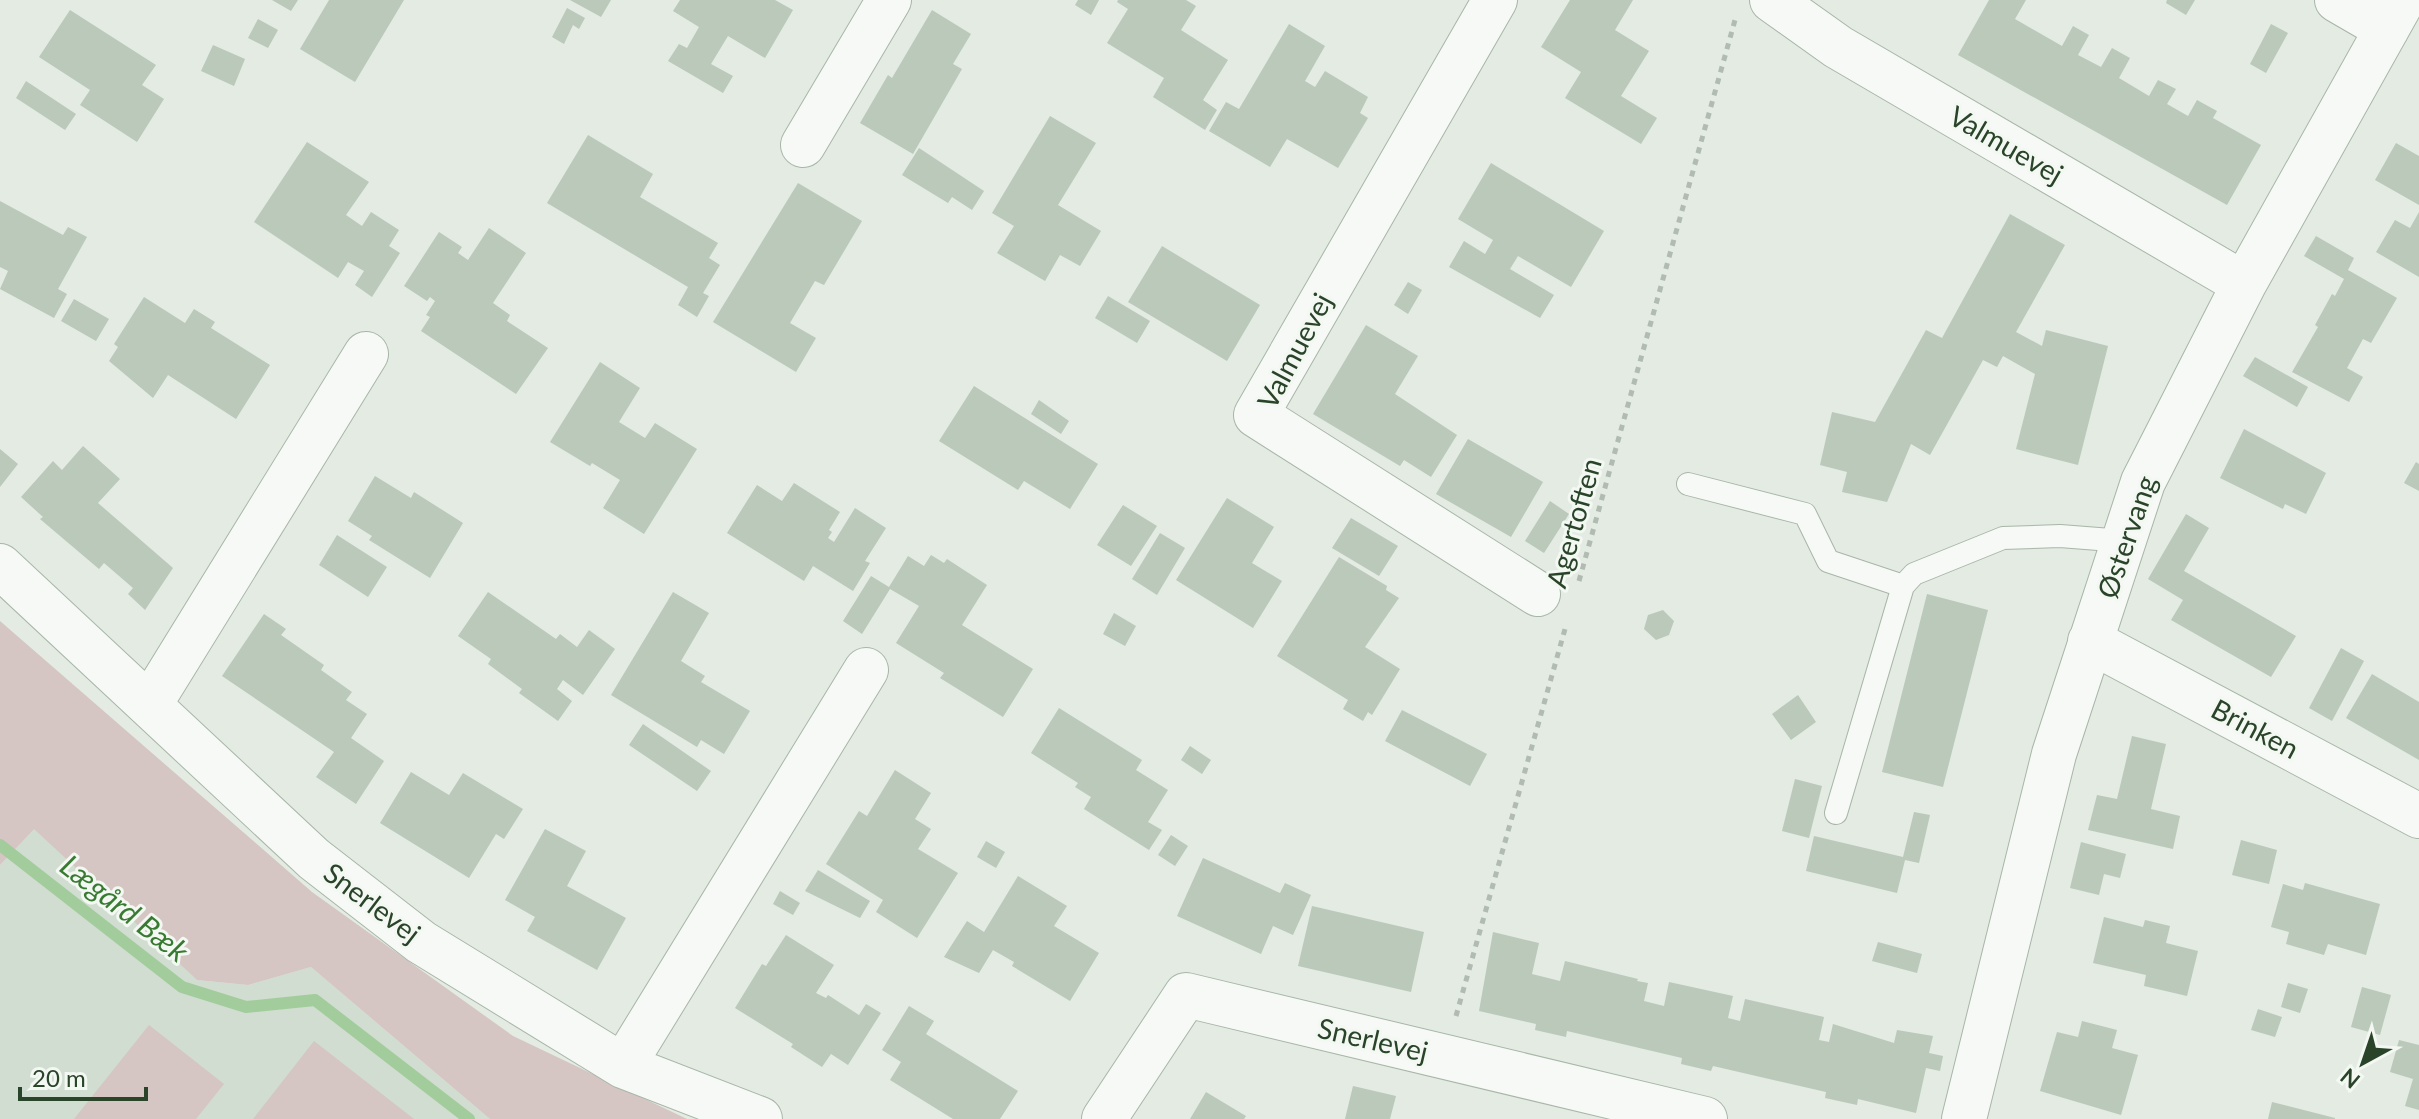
<svg xmlns="http://www.w3.org/2000/svg" width="2419" height="1119" viewBox="0 0 2419 1119" font-family="Lato,sans-serif">
<rect width="100%" height="100%" fill="#e3ebe2"/>
<!-- built -->
<path fill="#d1ddd0" d="M34,828L197,980L248,985L311,967L490,1119H0V865Z"/>
<!-- green -->
<path fill="#d5c5c3" d="M0,621L312,892L513,1036L687,1119H490L311,967L248,985L197,980L34,829L0,865Z
M149,1025L224,1084L196,1119H74Z
M314,1041L414,1119H253Z"/>
<g fill="none" stroke-linecap="round" stroke-linejoin="round">
<!-- stream -->
<path stroke="#a3cc9d" stroke-width="12" d="M0,845L182,987L246,1007L315,1000L469,1119"/>
</g>
<!-- building -->
<path fill="#bac9b9" d="M272,0H298L291,11Z
M329,0H404L355,82L300,49Z
M570,0H611L601,17Z
M680,0H775L793,10L765,58L728,36L711,64L733,76L723,93L668,61L679,44L687,48L699,27L673,11Z
M1078,0H1099L1091,15L1075,5Z
M1118,0H1186L1196,6L1181,30L1228,60L1203,100L1217,110L1205,130L1153,97L1164,78L1107,43L1128,9L1117,2Z
M1570,0H1633L1615,30L1649,51L1621,96L1657,118L1641,144L1565,98L1581,72L1541,47Z
M1989,0H2026L2015,19L2062,46L2073,26L2089,35L2078,55L2101,67L2112,48L2130,58L2119,78L2149,96L2158,80L2176,89L2167,104L2188,116L2197,100L2217,111L2213,118L2261,145L2227,205L1958,55Z
M2167,0H2195L2186,15L2166,3Z
M567,8L585,18L579,29L573,25L564,44L552,37Z
M70,10L156,65L142,85L164,99L137,142L80,105L90,90L39,57Z
M932,10L971,34L953,64L962,69L913,154L860,123L888,75L892,78Z
M258,19L278,30L268,48L248,38Z
M1289,24L1325,46L1305,81L1315,87L1325,71L1368,97L1360,113L1368,118L1338,168L1287,139L1270,167L1209,131L1226,102L1239,109Z
M2271,24L2288,33L2266,73L2250,64Z
M213,45L245,59L234,86L201,71Z
M26,81L76,114L65,130L16,98Z
M1050,116L1096,143L1058,205L1101,231L1080,266L1060,255L1045,281L997,253L1014,226L992,213Z
M588,135L653,174L640,197L718,243L709,258L720,265L703,293L709,296L697,317L678,305L688,287L547,203Z
M307,142L369,182L346,215L362,226L371,212L399,230L389,246L400,253L372,297L355,285L364,271L348,262L338,278L254,222Z
M2396,143L2419,156V205L2375,180Z
M919,148L984,191L972,210L952,197L948,203L902,175Z
M1491,163L1604,231L1571,287L1518,256L1510,269L1554,295L1540,318L1449,267L1464,241L1485,254L1493,240L1458,219Z
M798,183L862,221L824,285L815,281L790,323L816,338L796,372L713,322Z
M0,201L63,235L68,227L87,237L58,289L67,294L54,318L0,289L8,271L0,267Z
M2419,212V277L2376,252L2395,220L2410,228Z
M2010,214L2065,245L2016,332L2042,346L2046,330L2108,346L2078,465L2016,449L2035,374L2003,356L1997,367L1983,360L1930,455L1911,444L1887,502L1842,492L1847,472L1820,465L1832,412L1875,422L1926,330L1942,338Z
M489,228L526,253L493,303L510,315L507,321L548,348L516,394L421,331L430,317L426,315L435,301L430,297L427,301L404,286L439,232L462,247L458,253L468,260Z
M2316,236L2354,258L2348,270L2397,298L2371,343L2363,339L2347,368L2363,377L2349,402L2292,372L2318,327L2315,325L2332,294L2335,296L2344,279L2304,256Z
M1162,246L1260,305L1227,361L1128,302Z
M1408,282L1422,290L1408,314L1394,305Z
M1108,296L1150,321L1137,343L1095,318Z
M144,297L185,323L194,309L215,322L211,328L270,365L236,419L168,375L153,398L109,361L118,347L114,344Z
M74,299L109,319L96,341L61,321Z
M1366,325L1418,356L1395,394L1457,435L1431,477L1404,460L1400,466L1313,414Z
M2255,357L2308,387L2297,407L2243,376Z
M600,362L640,388L619,422L645,438L655,423L697,449L644,534L603,508L620,480L592,463L590,466L550,442Z
M974,386L1098,464L1070,509L1024,481L1018,490L939,441Z
M1039,400L1069,421L1061,434L1031,414Z
M2244,429L2326,473L2306,514L2285,504L2283,509L2220,478Z
M1468,439L1543,482L1511,537L1436,494Z
M83,446L120,479L98,503L173,568L145,610L128,594L133,588L104,563L99,569L40,519L43,517L21,497L53,461L62,470Z
M0,449L18,464L0,487Z
M2416,462L2419,464V491L2404,483Z
M375,476L411,498L414,492L463,523L430,578L369,540L372,536L348,521Z
M794,483L840,512L829,530L832,532L828,538L834,542L855,508L886,528L865,561L870,563L853,591L813,566L804,581L727,533L757,485L782,501Z
M1227,498L1274,527L1252,563L1282,581L1253,628L1176,580Z
M1550,501L1569,514L1544,553L1525,541Z
M1123,505L1157,526L1131,566L1097,545Z
M2186,514L2209,528L2184,571L2296,636L2271,677L2171,620L2183,600L2148,579Z
M1351,518L1398,546L1379,576L1332,548Z
M1160,533L1185,548L1157,595L1132,579Z
M337,535L387,567L368,597L319,565Z
M931,555L944,563L947,559L987,585L962,625L1033,669L1003,717L940,678L944,673L896,643L919,606L890,589L862,634L843,621L871,576L889,587L908,556L924,566Z
M1339,557L1387,586L1386,590L1399,598L1365,647L1400,669L1372,715L1368,712L1363,721L1343,709L1348,700L1277,656Z
M488,592L556,639L560,634L577,647L589,630L615,649L583,695L563,680L557,689L572,701L558,721L519,693L522,689L488,664L491,659L458,636Z
M673,592L709,613L681,661L705,676L701,682L750,711L724,754L701,740L697,747L611,695Z
M1927,594L1988,610L1943,787L1882,772Z
M1663,610L1674,621L1669,635L1656,640L1644,629L1648,615Z
M1114,613L1136,626L1125,646L1103,634Z
M264,614L286,629L281,635L324,665L321,670L352,692L346,700L367,714L351,738L384,761L356,804L316,777L334,752L222,676Z
M2341,648L2364,661L2332,721L2309,708Z
M2372,674L2419,702V760L2346,718Z
M1798,695L1816,722L1791,740L1772,714Z
M1059,708L1142,760L1136,770L1168,790L1148,822L1162,830L1149,850L1084,809L1091,797L1075,787L1078,783L1031,753Z
M1402,710L1487,754L1470,786L1385,741Z
M643,724L711,771L697,791L629,745Z
M2132,736L2166,744L2151,809L2180,816L2173,849L2088,830L2097,795L2117,799Z
M1190,746L1211,760L1202,774L1181,760Z
M895,770L931,793L915,819L931,829L918,849L958,873L917,938L876,912L883,900L826,864L859,811L867,816Z
M411,772L449,795L463,773L523,809L504,839L496,834L469,878L380,823Z
M1795,779L1822,786L1809,838L1782,831Z
M1914,812L1930,815L1919,863L1905,860L1897,893L1806,871L1814,836L1903,857Z
M545,829L586,851L567,886L626,918L597,970L527,931L535,917L505,900Z
M1171,835L1188,846L1175,866L1158,855Z
M2241,840L2277,850L2269,884L2232,875Z
M986,841L1005,852L996,868L977,857Z
M2081,842L2126,854L2120,878L2104,874L2099,895L2070,888Z
M1203,858L1280,893L1285,883L1311,895L1293,935L1273,926L1261,954L1177,916Z
M818,870L870,901L860,918L805,891Z
M1018,876L1067,906L1054,926L1099,953L1070,1001L1012,966L1014,962L993,950L979,973L944,957L967,921L984,932Z
M2305,883L2380,904L2366,955L2328,944L2324,955L2286,944L2289,932L2271,927L2283,884L2303,890Z
M780,891L800,903L793,915L773,904Z
M1312,906L1424,932L1411,992L1298,966Z
M2104,917L2143,927L2145,920L2170,926L2166,943L2198,951L2187,996L2144,986L2146,975L2093,963Z
M1493,932L1539,943L1532,974L1560,981L1565,961L1638,979L1637,981L1648,983L1644,1001L1664,1006L1669,982L1733,996L1728,1018L1740,1021L1745,999L1824,1017L1819,1040L1829,1042L1833,1024L1894,1043L1897,1030L1933,1036L1929,1053L1943,1056L1940,1071L1926,1068L1916,1113L1858,1099L1857,1105L1825,1098L1826,1092L1713,1066L1711,1071L1681,1064L1682,1058L1567,1031L1566,1037L1535,1030L1536,1024L1479,1011Z
M786,935L834,965L816,993L826,998L828,995L859,1015L866,1004L881,1013L848,1065L831,1054L822,1067L791,1047L793,1044L735,1008L762,964L766,966Z
M1878,942L1922,954L1917,973L1872,961Z
M2288,983L2308,989L2300,1013L2281,1007Z
M2362,987L2391,995L2380,1035L2351,1027Z
M909,1006L934,1021L926,1034L1018,1091L1000,1119H953L890,1080L901,1062L882,1050Z
M2258,1009L2282,1017L2275,1037L2251,1030Z
M2082,1021L2117,1030L2112,1048L2138,1055L2121,1115L2040,1091L2057,1032L2078,1037Z
M2399,1040L2419,1045V1110L2405,1106L2413,1079L2390,1072Z
M1353,1086L1396,1096L1390,1119H1345Z
M1206,1092L1246,1116L1244,1119H1190Z
M2272,1102L2335,1118V1119H2268Z"/>
<g fill="none" stroke-linecap="round" stroke-linejoin="round">
<!-- lane casing -->
<g stroke="#a8b6a7" stroke-width="24">
<path id="lane" d="M1688,484L1805,514L1828,561L1903,586
M1836,813L1903,586L1914,574L2003,538L2060,536L2124,541"/>
</g>
<!-- street casing -->
<g stroke="#a8b6a7" stroke-width="46">
<path id="street" d="M1495,0L1256,415L1538,594
M1772,0L1838,47L2244,284
M2337,0L2387,29
M803,145L889,0
M0,566L314,859L421,942L623,1066L760,1119
M2090,641L2419,816
M150,704L366,354
M623,1066L866,670
M1104,1119L1186,995L1705,1119
M1964,1119L2054,754L2143,482L2244,284L2403,0"/>
</g>
<!-- path -->
<path stroke="#b1bbb1" stroke-width="5" stroke-dasharray="6 6" stroke-linecap="butt" d="M1579,581L1735,20
M1456,1016L1565,629"/>
<!-- lane -->
<use href="#lane" stroke="#f6f9f6" stroke-width="22"/>
<!-- street -->
<use href="#street" stroke="#f6f9f6" stroke-width="44"/>
</g>
<g text-anchor="middle" stroke-width="6" stroke-linejoin="round" paint-order="stroke">
<!-- street labels -->
<g font-size="28" fill="#2a442a" stroke="#f3f8f2">
<text transform="translate(2006 145) rotate(30)" y="10">Valmuevej</text>
<text transform="translate(1295 351) rotate(-62)" y="10">Valmuevej</text>
<text transform="translate(1574 523) rotate(-74)" y="10">Agertoften</text>
<text transform="translate(2127 537) rotate(-71)" y="10">Østervang</text>
<text transform="translate(2255 729) rotate(28)" y="10">Brinken</text>
<text transform="translate(372 903) rotate(37)" y="10">Snerlevej</text>
<text transform="translate(1373 1040) rotate(13)" y="10">Snerlevej</text>
</g>
<!-- water labels -->
<g font-size="30" font-style="italic" fill="#397a32" stroke="#f3f8f2">
<text transform="translate(124 909) rotate(38)" y="10">Lægård Bæk</text>
</g>
</g>
<!-- north arrow -->
<g transform="translate(2363 1063) rotate(220)" stroke="#f3f8f2" stroke-width="6" paint-order="stroke">
<path d="M0-6L14 30L0 20L-14 30Z" fill="#2a442a"/>
<text y="-12" font-size="22" font-weight="bold" text-anchor="middle" fill="#2a442a">N</text>
</g>
<!-- scale -->
<path d="M20 1087v12h126v-12" fill="none" stroke="#2a442a" stroke-width="4"/>
<text x="32" y="1087" font-size="24" fill="#2a442a" stroke="#f3f8f2" stroke-width="6" paint-order="stroke">20 m</text>
</svg>
